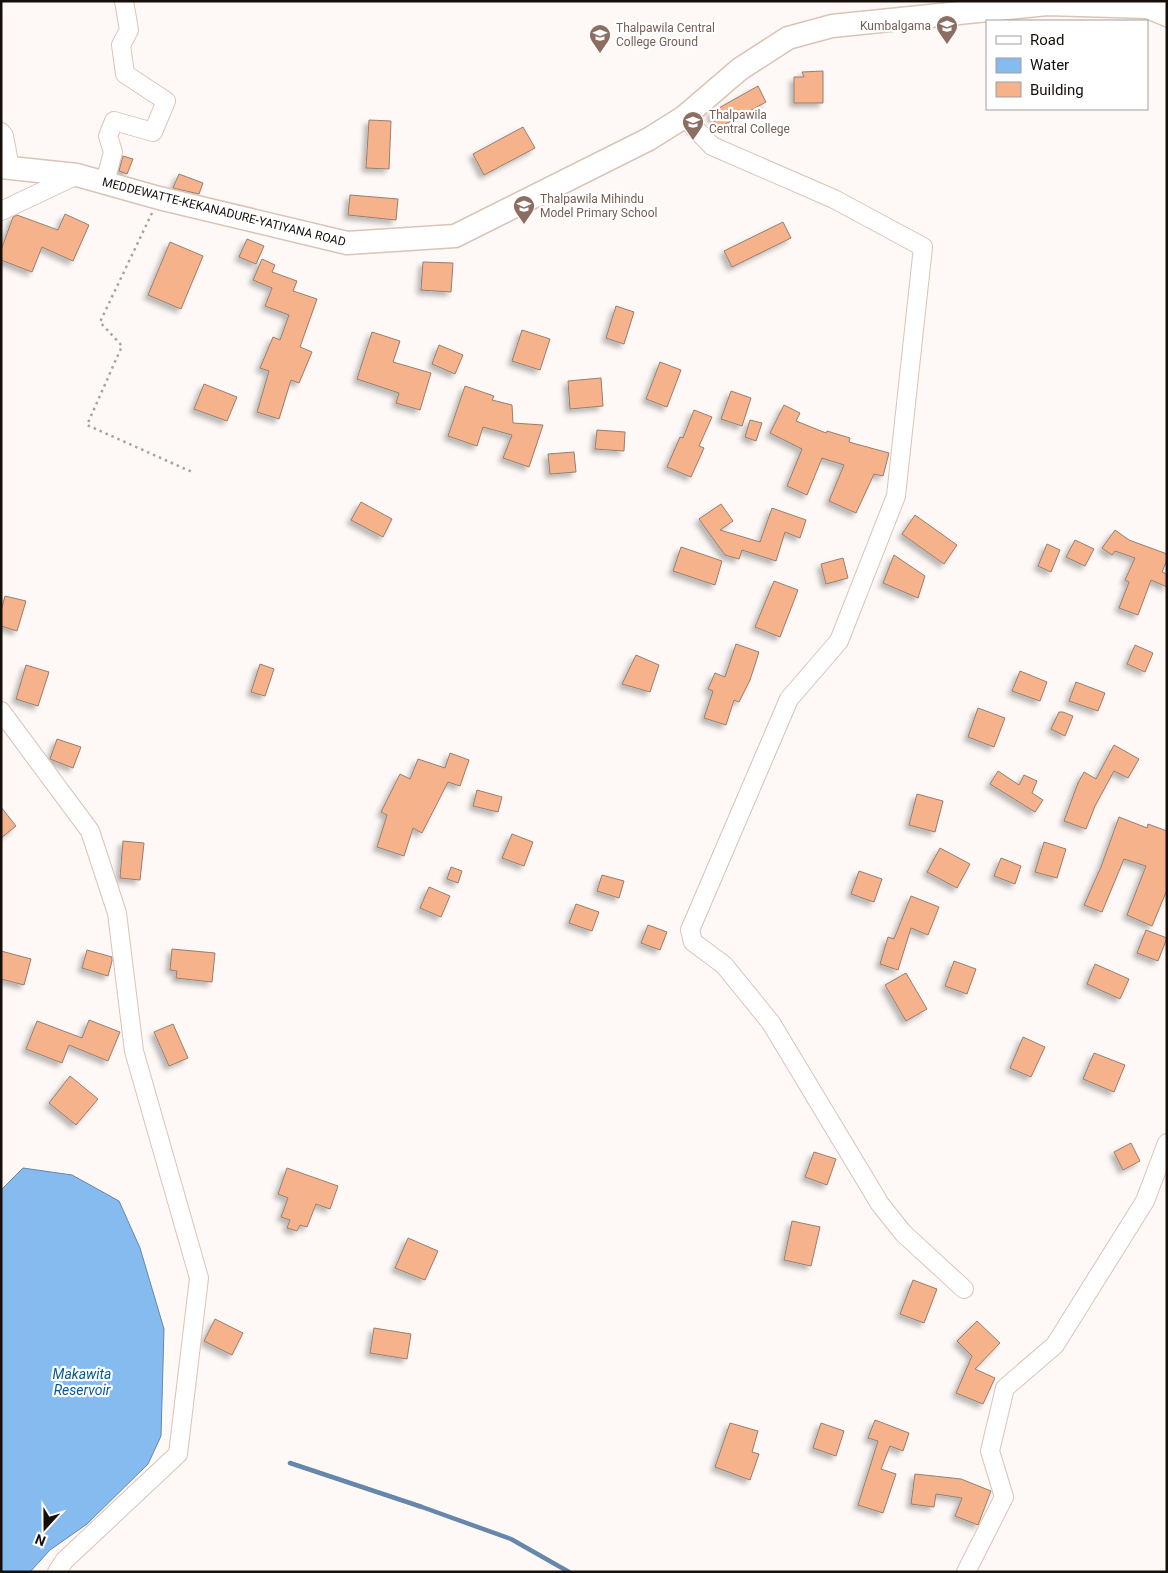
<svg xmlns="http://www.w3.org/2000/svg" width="1168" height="1573" viewBox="0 0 1168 1573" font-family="Roboto,sans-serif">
<defs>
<filter id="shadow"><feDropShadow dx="-4" dy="4" stdDeviation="2.5" flood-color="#0004"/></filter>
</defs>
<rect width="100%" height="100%" fill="#fef9f6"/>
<!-- water -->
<path fill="#86bbf0" stroke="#6487ab" d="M23,1168L72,1175L119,1201L140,1248L164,1329L161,1436L148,1464L87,1524L50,1550L30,1572H1V1190Z"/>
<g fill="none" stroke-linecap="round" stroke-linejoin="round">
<!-- stream -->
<path stroke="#6487ab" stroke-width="4.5" d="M290,1463L422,1507L511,1539L569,1572"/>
</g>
<!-- building -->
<path fill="#f6b28a" stroke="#957f72" filter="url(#shadow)" d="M823,71V103H794V77H804L802,72Z
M758,86L766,102L718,128L710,113Z
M369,120L391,121L389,169L366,168Z
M523,127L535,148L484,175L473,154Z
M123,156L133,159L127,174L119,171Z
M179,174L203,183L199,194L173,188Z
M350,195L398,199L396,220L348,215Z
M65,214L89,225L73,261L42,247L32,272L1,260V250L13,217L17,215L58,230Z
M783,222L791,238L732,267L724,251Z
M247,239L264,246L256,264L239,257Z
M170,242L203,256L181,309L148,295Z
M262,259L275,265L272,272L297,281L293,291L317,299L300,347L312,352L299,383L291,380L279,419L257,412L269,371L260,368L273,337L280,340L289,315L265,306L272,288L253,280Z
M423,262L453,263L451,292L421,290Z
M616,306L634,312L624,344L606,338Z
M522,330L550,339L540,370L512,361Z
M372,332L400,341L393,362L431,373L420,410L396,403L399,393L357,379Z
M439,345L463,355L455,374L432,364Z
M660,362L681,370L667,407L646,399Z
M601,378L603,406L570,409L568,381Z
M204,384L237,397L227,421L194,409Z
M465,386L494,396L492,400L512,405L513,423L543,425L529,467L503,458L512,435L483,427L477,446L448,436Z
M731,391L751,398L742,426L721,419Z
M784,405L800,413L796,421L826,433L827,431L850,438L849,442L889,453L883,476L874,474L856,513L829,501L844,465L822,458L807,495L787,486L802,449L770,433Z
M694,410L712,417L699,446L704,448L691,477L667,467L680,437L683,438Z
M750,420L762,423L756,441L745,437Z
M597,430L625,432L624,451L595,449Z
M574,452L576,472L550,474L548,454Z
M361,502L392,519L383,537L351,520Z
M721,504L733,521L720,530L760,542L772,508L806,520L800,538L785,532L776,561L742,550L739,559L725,555L699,519Z
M915,515L957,545L944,564L902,534Z
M1115,530L1129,540L1167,554V560L1162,572L1167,574V587L1151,580L1138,615L1119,608L1129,582L1125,580L1135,558L1115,551L1112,555L1102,548Z
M1075,540L1094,549L1085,566L1066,557Z
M1047,544L1060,550L1051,572L1038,566Z
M681,547L722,561L715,585L673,571Z
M894,555L925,576L918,598L883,583Z
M843,558L848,578L826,584L821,564Z
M774,581L798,590L780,637L755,627Z
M5,596L26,601L17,631L1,626V611Z
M736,644L759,652L750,680L739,702L734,700L726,725L704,718L713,691L708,689L715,673L725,677Z
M1135,645L1153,653L1145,672L1127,664Z
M636,655L659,665L650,692L622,684Z
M260,664L274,669L265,696L251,692Z
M26,665L49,672L38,706L16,699Z
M1020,671L1047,682L1040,701L1012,691Z
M1076,682L1105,693L1098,711L1069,701Z
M978,708L1005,718L994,747L968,737Z
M1059,712H1063L1073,716L1065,736L1051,729Z
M57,739L81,747L73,768L50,759Z
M1114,745L1139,759L1128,778L1114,771L1095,806L1086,829L1064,821L1078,783L1084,772L1096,779Z
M450,753L469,760L460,786L448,782L422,833L413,828L404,856L377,847L387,815L381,812L400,774L410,779L418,759L445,768Z
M998,771L1019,785L1024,775L1037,781L1032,793L1043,800L1035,812L990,784Z
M477,790L502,797L498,812L473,806Z
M917,794L943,801L935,832L909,825Z
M1,807L16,826L1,838Z
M1119,817L1147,828L1148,824L1167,831V890L1152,926L1127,915L1146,866L1124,859L1102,912L1084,905L1101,867Z
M512,834L533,842L524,866L502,858Z
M123,841L144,843L140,880L120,878Z
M1044,842L1066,849L1057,878L1035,872Z
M940,848L970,864L957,888L927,872Z
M1001,858L1021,866L1015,884L994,876Z
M451,867L462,871L458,883L447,879Z
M859,871L882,879L874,902L851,894Z
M602,875L624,881L619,898L597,891Z
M429,887L450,896L441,917L420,908Z
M911,896L939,907L928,935L911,928L898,970L880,964L888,937L894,939Z
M576,904L599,912L592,931L569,923Z
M648,925L667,932L660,950L641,943Z
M1146,930L1167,938L1158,961L1137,953Z
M172,949L215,953L212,982L176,978L177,971L170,970Z
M87,950L112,957V961L108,976L82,968Z
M1,951L31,959L24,985L1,979Z
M954,961L976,969L967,994L945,986Z
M1095,964L1129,979L1120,999L1087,984Z
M906,973L927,1009L906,1021L885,985Z
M89,1020L120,1032L108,1061L69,1045L62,1063L26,1049L37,1021L82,1038Z
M173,1024L188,1058L169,1066L154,1032Z
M1023,1037L1045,1047L1031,1077L1010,1068Z
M1094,1053L1125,1065L1114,1092L1083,1079Z
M70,1076L98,1099L76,1125L49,1103Z
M1131,1143L1140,1161L1123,1170L1114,1152Z
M814,1152L836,1159L827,1185L805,1177Z
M287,1168L338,1186L330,1209L316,1204L307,1227L300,1225L297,1231L287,1228L290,1220L281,1217L288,1198L278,1194Z
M792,1221L820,1227L811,1266L784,1260Z
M408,1238L438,1251L425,1280L395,1268Z
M913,1280L937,1289L924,1323L900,1314Z
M215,1319L243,1333L232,1355L204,1341Z
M977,1321L1000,1343L975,1369L995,1378L983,1404L956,1393L972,1356L957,1341Z
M374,1328L411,1334L407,1359L370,1353Z
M875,1420L909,1433L903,1451L890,1446L881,1469L896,1474L883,1513L858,1505L878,1441L868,1438Z
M730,1423L758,1431L752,1452L759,1454L750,1480L715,1467Z
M821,1423L844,1431L836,1456L813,1448Z
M915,1474L961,1479L991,1491L978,1525L955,1516L962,1498L936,1494L934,1507L911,1504Z"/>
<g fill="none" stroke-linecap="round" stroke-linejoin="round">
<!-- minor casing -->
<g stroke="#dbc3b5" stroke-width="20">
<path id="minor" d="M684,117L712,146L834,199L923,247L896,496L839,641L789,699L690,930L693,942L724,965L771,1023L880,1204L903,1233L964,1289
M1,132L4,136L10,168
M105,182L113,152L108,136L114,121L153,132L166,101L125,74L121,45L129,30L124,1
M1,211L77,175
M1,711L90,831L117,913L134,1051L199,1278L178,1454L64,1561L57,1572
M966,1572L1004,1497L990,1451L1005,1388L1055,1345L1145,1201L1167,1143"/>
</g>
<!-- major casing -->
<g stroke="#dbc3b5" stroke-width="25">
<path id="major" d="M1,167L77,175L159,198L347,243L455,236L649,139L684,117L740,69L788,38L832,26L1047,4L1148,7L1167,15"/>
</g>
<!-- path -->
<path stroke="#a9a3a0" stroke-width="2.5" stroke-dasharray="2.5 4" stroke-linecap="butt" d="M152,213L100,322L122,346L87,425L192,472"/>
<!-- minor -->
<use href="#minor" stroke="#fff" stroke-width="18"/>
<!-- major -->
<use href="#major" stroke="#fff" stroke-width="22"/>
</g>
<!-- icons -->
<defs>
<g id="school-pin" transform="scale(1.125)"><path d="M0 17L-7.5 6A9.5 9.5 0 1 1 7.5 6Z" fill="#8d6e63" stroke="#fff"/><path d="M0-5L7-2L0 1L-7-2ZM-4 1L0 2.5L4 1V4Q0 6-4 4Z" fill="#fff"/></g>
</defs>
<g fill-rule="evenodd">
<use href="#school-pin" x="947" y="26"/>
<use href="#school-pin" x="600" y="35"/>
<use href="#school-pin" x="693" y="122"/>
<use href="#school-pin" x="524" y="206"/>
</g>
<g text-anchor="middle" stroke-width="4.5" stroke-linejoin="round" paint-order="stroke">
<!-- education labels -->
<g font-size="12" fill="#785e54" stroke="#fff" text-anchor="start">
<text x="931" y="30" text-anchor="end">Kumbalgama</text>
<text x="616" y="32">Thalpawila Central<tspan x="616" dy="14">College Ground</tspan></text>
<text x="709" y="119">Thalpawila<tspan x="709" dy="14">Central College</tspan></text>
<text x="540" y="203">Thalpawila Mihindu<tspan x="540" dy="14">Model Primary School</tspan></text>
</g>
<!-- street labels -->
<g font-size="12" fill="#160e09" stroke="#fff">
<text transform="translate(224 212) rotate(14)" y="4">MEDDEWATTE-KEKANADURE-YATIYANA ROAD</text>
</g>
<!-- water labels -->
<g font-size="14" font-style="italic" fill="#035999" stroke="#fff">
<text x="82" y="1379">Makawita<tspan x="82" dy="16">Reservoir</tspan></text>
</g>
</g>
<!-- border -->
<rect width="1168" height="1573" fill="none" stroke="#160e09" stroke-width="5"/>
<!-- legend -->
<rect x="986" y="20" width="162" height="90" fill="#ffffff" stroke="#a29f9d"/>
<rect x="996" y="36" width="25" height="8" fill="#ffffff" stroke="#a29f9d"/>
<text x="1030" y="45" font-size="15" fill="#160e09">Road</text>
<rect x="996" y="58" width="25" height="15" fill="#86bbf0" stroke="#a29f9d"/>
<text x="1030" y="70" font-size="15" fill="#160e09">Water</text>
<rect x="996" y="82" width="25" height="15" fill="#f6b28a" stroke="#a29f9d"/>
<text x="1030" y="95" font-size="15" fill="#160e09">Building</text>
<!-- north arrow -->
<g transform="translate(45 1528) rotate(201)" stroke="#ffffff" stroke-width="4" paint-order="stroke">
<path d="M0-4L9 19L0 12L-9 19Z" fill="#160e09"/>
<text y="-8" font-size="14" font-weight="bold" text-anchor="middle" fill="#160e09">N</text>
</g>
</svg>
